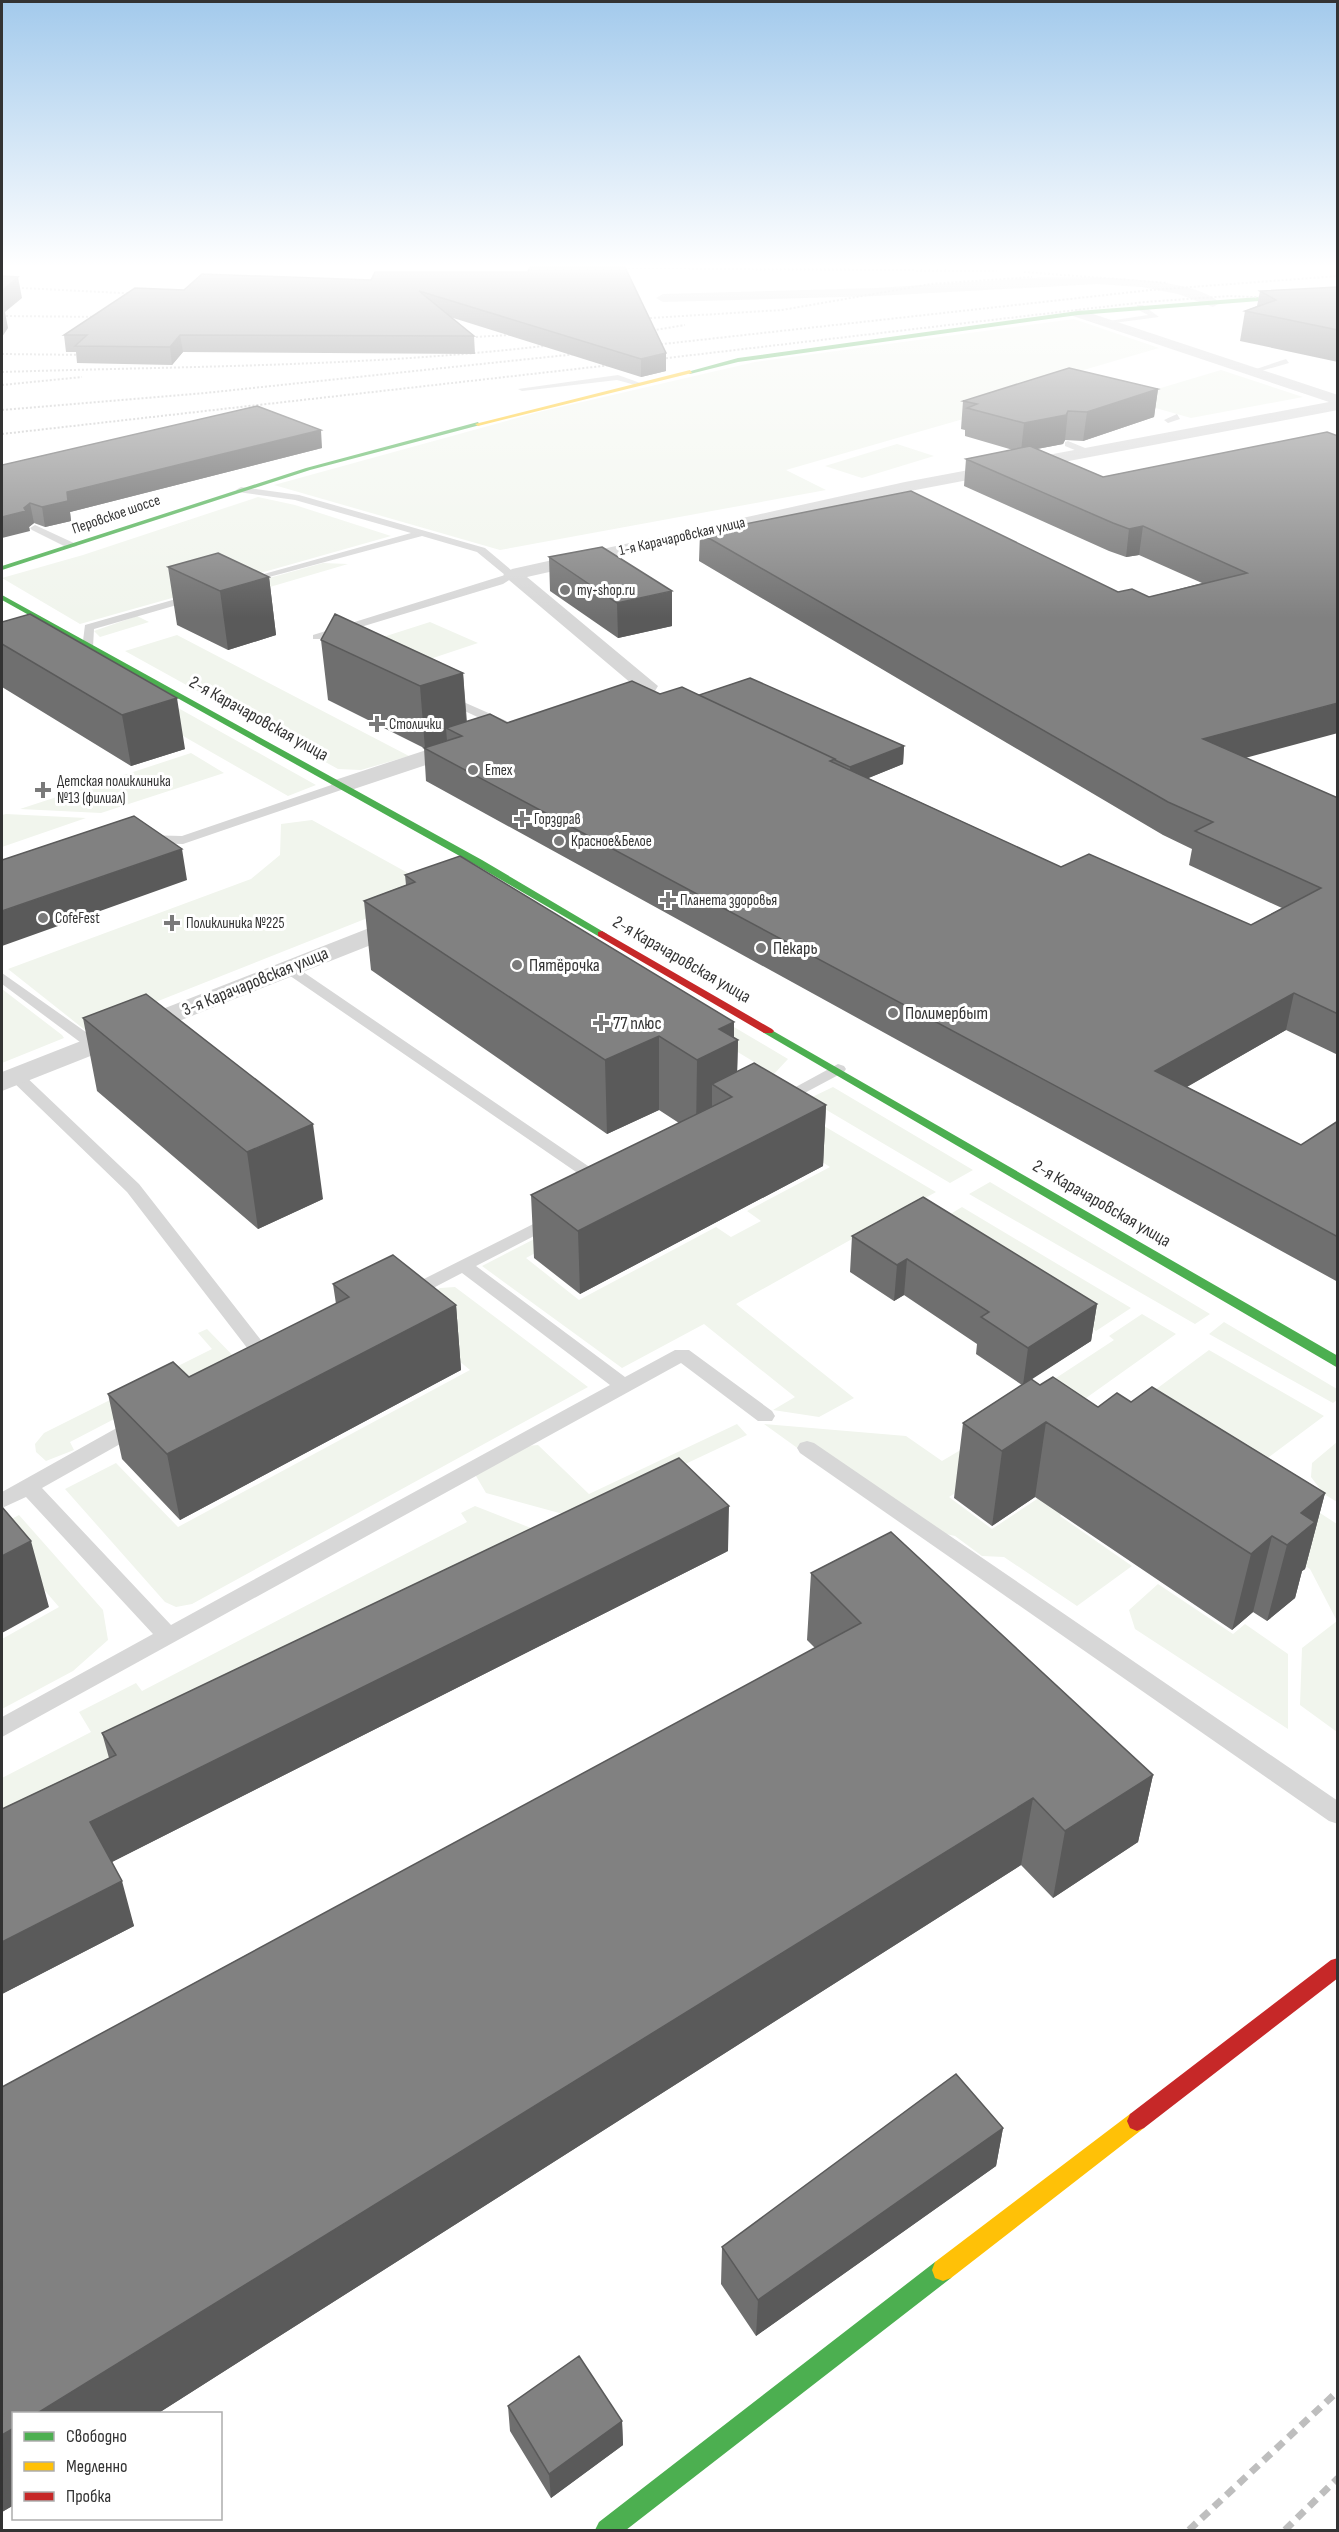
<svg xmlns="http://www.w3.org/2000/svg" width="1339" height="2532" viewBox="0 0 1339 2532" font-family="'Sofia Sans Condensed',sans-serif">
<rect width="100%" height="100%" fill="#fff"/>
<!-- green -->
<path fill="#f1f5ed" d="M1074,319L1159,348L1039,383L1064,390L786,470L826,490L500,550L274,485L539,412L755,362Z
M1221,370L1303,397L1191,418L1124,399Z
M897,444L934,456L862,478L825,466Z
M258,497L295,505L391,536L80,624L2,578L83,555Z
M323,563L348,564L263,589L255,582Z
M137,616L149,622L100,637L94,631Z
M430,622L478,643L427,660L380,638Z
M177,635L409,756L361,770L338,769L125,651Z
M94,661L316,785L288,796L66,669Z
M191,753L224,773L101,813L20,809Z
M6,814L86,818L2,847V815Z
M312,820L417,878L423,896L85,1030L8,969L251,879L280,855L281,824Z
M509,894L788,1059L774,1074L491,902Z
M2,989L62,1035L64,1038L2,1063Z
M833,1087L973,1170L950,1183L808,1099Z
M790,1106L936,1192L736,1304L854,1398L819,1417L773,1410L795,1397L704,1324L622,1368L482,1266L550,1231L562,1239L526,1258L579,1300L716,1227L731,1237L761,1221L747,1211L830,1167L773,1131Z
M990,1182L1210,1314L1195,1324L969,1194Z
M962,1207L1131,1308L1096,1331L927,1228Z
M455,1287L588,1387L192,1604L176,1607L165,1602L65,1489L116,1463L178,1527L470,1370L401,1313L440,1288Z
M1142,1314L1176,1334L1058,1418L1027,1397L1114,1340L1109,1336Z
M1224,1322L1337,1389V1400L1333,1403L1209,1334Z
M207,1329L243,1366L197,1376L70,1442L74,1450L46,1461L36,1452L35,1444L44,1433L212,1349L198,1333Z
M1209,1350L1324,1416L1207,1503L1084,1498L1060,1516L1132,1566L1077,1606L1004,1557L982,1556L955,1536L903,1524L764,1424L906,1436L942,1461L969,1445L1019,1452L949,1497L992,1529L1076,1473L1059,1461Z
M737,1424L747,1435L581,1513L563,1514L486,1493L476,1476L480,1470L526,1446L538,1445L589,1494Z
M1337,1442V1502L1324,1494L1311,1477L1312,1463Z
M1303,1502L1337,1524V1732L1300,1705L1302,1648L1337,1621L1310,1569L1233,1520Z
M475,1506L536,1530L2,1834V1778L91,1732L79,1712L136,1683L142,1691L467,1522L461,1513Z
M19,1515L103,1610L108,1640L73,1671L2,1709V1639L59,1607L2,1541V1524Z
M1158,1584L1233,1634L1245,1624L1288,1654V1729L1135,1629L1129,1610Z"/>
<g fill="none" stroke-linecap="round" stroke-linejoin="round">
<!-- lane -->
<path fill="#d7d7d7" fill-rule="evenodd" d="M1137,305H1143L1159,317L1106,324L1102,322L1148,315L1137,309Z
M1286,359L1289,363L1254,373L1250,371Z
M618,375L643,384L639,386L617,380L522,391L518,389Z
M1177,414L1180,419L1168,423L1164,420Z
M1068,441L1090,450L1092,452L1087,455L1065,446V442Z
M241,487L299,495L485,548L517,575L503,584L321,639H313V635L505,575L477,552L422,536L239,585V581L411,533L295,500L238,492L236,490Z
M35,525L76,544L77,546L68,548L32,530L30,528Z
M197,593L201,594V598L94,629L93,647H71L65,644L71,641H83L85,625Z
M443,693L509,722L511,725L501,728L439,699L437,697Z
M343,781L349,785L347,788L183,844L144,843L137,839L144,835L182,836Z
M288,964L293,965L613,1183L604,1188L598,1187L283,971L281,968Z
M2,973L100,1042L102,1045L100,1048H88L2,984Z
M838,1064L844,1066L846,1069L844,1072L784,1104L778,1106L770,1101Z
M16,1071L22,1073L139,1184L275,1358L278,1362L275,1366H261L127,1192L10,1079L8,1076Z
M555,1213L561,1214L564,1218L561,1222L476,1266L625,1377L675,1350H689L772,1411L775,1416L772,1421H758L681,1363L2,1737V1717L153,1634L26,1497L2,1508V1492L131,1420H145L148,1425L145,1430L42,1488L171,1625L610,1385L462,1273L412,1299H400L397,1295L400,1291Z
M807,1441L814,1443L1338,1801V1824L1329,1821L800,1453L797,1448L800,1443Z"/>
<!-- street -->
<path fill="#d7d7d7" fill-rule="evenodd" d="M1049,277C1087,277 1194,276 1220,303L1213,307L1178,294L1142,287L1097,284L876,296L663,302L656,298L663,294L876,288Z
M1078,309L1338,395V410L905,492L527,577L658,686L655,691L601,707L593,706L590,701L593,696L632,684L503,575L512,569L905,482L1329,402L1073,316L1071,313Z
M466,737L474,739L477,744L474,749L351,790H335L331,785L335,780Z
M410,912L419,914L423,920L419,926L2,1091V1072Z"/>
<!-- fast -->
<path fill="#4caf50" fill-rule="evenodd" d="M1338,291V295L1078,315L738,362L690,374L687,372L738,358L1078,311Z
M478,422L480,425L310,470L2,570V566L306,468Z
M2,595L482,860L607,934L602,937L598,936L474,864L2,600Z
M768,1028L1338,1356V1368L764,1033L762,1031L764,1029Z
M943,2259L951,2262L954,2270L951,2278L626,2530H595L599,2522L935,2262Z"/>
<!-- slow -->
<path fill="#ffc107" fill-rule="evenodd" d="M690,370L692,373L478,426L475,424Z
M1137,2111L1144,2114L1147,2121L1144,2128L951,2278L943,2281L935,2278L932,2270L935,2262L1130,2114Z"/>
<!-- jam -->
<path fill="#c62828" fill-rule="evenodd" d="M602,931L772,1029L774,1031L772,1033H764L598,936V932Z
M1338,1958V1978L1144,2128L1137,2131L1130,2128L1127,2121L1130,2114L1331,1960Z"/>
<!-- rail-far1 -->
<path stroke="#bebebe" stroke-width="2" stroke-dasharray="2 2" stroke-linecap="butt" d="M461,263L548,266
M608,268L997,271
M1024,272L1168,283
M2,287L142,294
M2,316L108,317
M634,319L782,310L931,284L1032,277
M637,333L685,325
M456,338L528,334
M645,346L1151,290L1338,276
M2,354L91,355
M650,360L1145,302L1230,296L1276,298
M2,372C188,366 375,367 560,344
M2,385L82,377
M2,410L205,393L586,353
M2,434L620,364"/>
<!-- rail -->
<path stroke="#bebebe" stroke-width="7" stroke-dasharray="10 7" stroke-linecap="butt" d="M1189,2530L1338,2391
M1285,2530L1338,2478"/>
</g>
<!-- wall -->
<path fill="#6f6f6f" d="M528,272L666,371L641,377L450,317L474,336L475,354L183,352L172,365L77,363L76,352H66L64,335L184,290Z
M1338,287V362L1240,341L1245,311L1257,306L1260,291Z
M1158,389L1154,417L1083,441L1065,440L1063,444L1037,449L1103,477L1327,432L1246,758L1338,798V1055L1286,1030L1187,1087L1301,1145L1338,1121V1282L426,781L424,748L328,700L321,640L463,673L467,722L507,723L660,694L699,695L904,746L903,764L868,778L1061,867L1251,925L1282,908L1189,865L1192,849L1163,835L699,561L700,533L1149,597L1202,583L1139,555L1126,557L1109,551L964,486L966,459L1013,450L965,436V430L961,429L963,401Z
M322,448L70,512L71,521L45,527L34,523L29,527L30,531L2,465Z
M549,557L672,626L618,638L550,591Z
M168,567L269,577L276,635L228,650L177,625Z
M2,622L185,749L131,766L2,687Z
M405,875L738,1040L737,1072L826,1105L823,1166L580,1294L534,1258L531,1195L679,1123L659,1110L607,1134L371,970L364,901L406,885Z
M83,1018L323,1199L258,1229L97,1091Z
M852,1236L1097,1304L1091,1341L1031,1379L1040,1385L1098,1407L1131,1402L1325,1493L1305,1569L1302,1571L1295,1598L1267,1621L1253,1612L1232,1630L1035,1497L992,1526L954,1498L963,1423L1022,1385L976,1354L977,1344L904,1295L894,1301L850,1272Z
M333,1284L456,1305L461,1370L180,1520L122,1459L108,1394L189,1377L336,1304Z
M891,1532L1153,1775L1138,1842L1053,1898L1021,1865L157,2414H14V2505L2,2512V2087L815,1648L807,1640L811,1573Z
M728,1551L112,1862L134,1926L2,1994V1809L109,1758L102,1733Z
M1003,2128L996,2166L756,2336L721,2284L722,2247Z
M508,2406L622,2421L623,2445L551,2498L510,2431Z"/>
<!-- shaded-wall -->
<path fill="#5a5a5a" d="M18,277L22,298L5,312L8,328L2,337V291Z
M180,335L183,352L172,365L170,347Z
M666,353V371L641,377V359Z
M1158,389L1154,417L1083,441L1087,412Z
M1068,411L1065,440L1063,444L1021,452L1024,423Z
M321,430L322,448L70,512L71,521L45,527L42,507L67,492Z
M30,503L34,523L29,527L30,531L2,538V517L24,508Z
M1143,526L1139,555L1126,557L1129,529Z
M269,577L276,635L228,650L220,591Z
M672,591V626L618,638L617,603Z
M463,673L467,735L462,736L446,728L447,741L425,749L420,686Z
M177,698L185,749L131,766L122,715Z
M1338,703V733L1197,771L1203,739Z
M904,746L903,764L849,786L850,767Z
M182,849L187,880L2,946V911Z
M1294,993L1286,1030L1148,1109L1155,1071Z
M734,1022V1041L738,1040L736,1113L732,1097L712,1084V1126L696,1134L697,1060L719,1029Z
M659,1036V1110L607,1134L605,1060Z
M826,1105L823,1166L580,1294L578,1231Z
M313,1124L323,1199L258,1229L247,1152Z
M907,1259L904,1295L894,1301L897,1265Z
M1097,1304L1091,1341L1023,1385L1028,1348Z
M456,1305L461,1370L180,1520L167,1454Z
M1046,1422L1035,1497L992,1526L1002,1451Z
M1325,1493L1305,1569L1302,1571L1295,1598L1267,1621L1287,1545L1301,1513Z
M729,1506L728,1551L102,1867L90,1822Z
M1272,1536L1253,1612L1232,1630L1251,1554Z
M31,1541L49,1607L2,1633V1556Z
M1153,1775L1138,1842L1053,1898L1065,1831Z
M1033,1798L1021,1865L157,2414H36Z
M122,1881L134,1926L2,1994V1942Z
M1003,2128L996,2166L756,2336L758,2300Z
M622,2421L623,2445L551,2498L549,2474Z
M14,2428V2505L2,2512V2435Z"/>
<!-- building -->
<path fill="#818181" stroke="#5a5a5a" stroke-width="1.5" d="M531,263H623L666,353L641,359L419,291L474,336L180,335L170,347L75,346L87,335H64L135,288L184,290L202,274L371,280L375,272H528Z
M2,276L18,277L2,291Z
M1338,287V330L1245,311L1276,300L1260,291Z
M1069,368L1158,389L1087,412L1068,411L1066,415L1024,423L967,408L977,404L963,401Z
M257,406L321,430L67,492L68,501L42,507L30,503L24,508L26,511L2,517V465Z
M1327,432L1338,436V703L1203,739L1338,798V1014L1294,993L1155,1071L1301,1145L1338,1121V1237L424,748L462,736L446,728L490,714L507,723L632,681L660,694L682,687L835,759L830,761L1061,867L1089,854L1251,925L1321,888L1195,831L1213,822L1168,802L700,533L911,491L1118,592L1132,589L1149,597L1247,573L1143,526L1129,529L1113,523L966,459L1030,446L1103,477Z
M602,547L672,591L617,603L549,557Z
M218,553L269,577L220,591L168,567Z
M30,614L177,698L122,715L2,644V622Z
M335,614L463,673L420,686L321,640Z
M750,678L904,746L850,767L835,760V759L699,695Z
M134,816L182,849L2,911V860Z
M460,856L734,1022L719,1029L738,1040L697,1060L659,1036L605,1060L364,901L415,882L405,875Z
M146,994L313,1124L247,1152L83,1018Z
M754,1063L826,1105L578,1231L531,1195L732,1097L712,1084Z
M923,1197L1097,1304L1028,1348L981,1317L989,1312L907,1259L897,1265L852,1236Z
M393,1255L456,1305L167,1454L108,1394L173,1362L189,1377L349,1297L333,1284Z
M1053,1377L1098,1407L1117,1393L1131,1402L1152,1387L1325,1493L1301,1513L1315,1522L1287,1545L1272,1536L1251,1554L1046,1422L1002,1451L963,1423L1031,1379L1040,1385Z
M679,1458L729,1506L90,1822L122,1881L2,1942V1809L116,1755L102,1733Z
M2,1507L31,1541L2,1556Z
M891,1532L1153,1775L1065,1831L1033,1798L36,2414H14V2428L2,2435V2087L861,1623L811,1573Z
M956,2074L1003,2128L758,2300L722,2247Z
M579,2356L622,2421L549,2474L508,2406Z"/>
<!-- sky -->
<linearGradient id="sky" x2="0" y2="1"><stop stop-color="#a3caec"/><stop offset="0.43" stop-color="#fff"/><stop offset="1" stop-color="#fff" stop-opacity="0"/></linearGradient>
<rect width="1339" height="618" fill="url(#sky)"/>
<!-- markers -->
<g fill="#7a7a7a" stroke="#fff" stroke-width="2">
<circle cx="565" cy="590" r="6"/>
<path d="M374 715h6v6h6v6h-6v6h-6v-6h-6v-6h6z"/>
<circle cx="473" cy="770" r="6"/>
<path d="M40 781h6v6h6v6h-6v6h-6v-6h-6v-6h6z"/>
<path d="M519 810h6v6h6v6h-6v6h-6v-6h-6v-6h6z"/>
<circle cx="559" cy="841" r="6"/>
<path d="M665 891h6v6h6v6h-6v6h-6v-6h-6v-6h6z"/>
<circle cx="43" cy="918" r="6"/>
<path d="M169 914h6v6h6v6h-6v6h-6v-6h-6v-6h6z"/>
<circle cx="761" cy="948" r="6"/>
<circle cx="517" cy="965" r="6"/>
<circle cx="893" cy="1013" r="6"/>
<path d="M598 1014h6v6h6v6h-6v6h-6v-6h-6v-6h6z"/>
</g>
<g text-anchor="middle" stroke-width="6" stroke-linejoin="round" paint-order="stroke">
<!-- far-street labels -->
<g font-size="15" fill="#333" stroke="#fff">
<text transform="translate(116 514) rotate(-19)" y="5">Перовское шоссе</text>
<text transform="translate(682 536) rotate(-13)" y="5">1-я Карачаровская улица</text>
</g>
<!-- far-poi labels -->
<g font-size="15" fill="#333" stroke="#fff" text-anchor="start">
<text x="577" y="595">my-shop.ru</text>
<text x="389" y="729">Столички</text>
<text x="485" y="775">Emex</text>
<text x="57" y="786">Детская поликлиника<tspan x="57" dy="17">№13 (филиал)</tspan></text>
<text x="534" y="824">Горздрав</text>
<text x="571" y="846">Красное&amp;Белое</text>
<text x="680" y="905">Планета здоровья</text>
<text x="55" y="923">CofeFest</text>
<text x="186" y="928">Поликлиника №225</text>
</g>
<!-- street labels -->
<g font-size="18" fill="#333" stroke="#fff">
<text transform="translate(259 718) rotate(29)" y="6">2-я Карачаровская улица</text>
<text transform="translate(682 959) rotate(30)" y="6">2-я Карачаровская улица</text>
<text transform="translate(255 981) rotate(-22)" y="6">3-я Карачаровская улица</text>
<text transform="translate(1102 1203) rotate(30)" y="6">2-я Карачаровская улица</text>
</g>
<!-- poi labels -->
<g font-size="18" fill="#333" stroke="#fff" text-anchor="start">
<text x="773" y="954">Пекарь</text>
<text x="529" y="971">Пятёрочка</text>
<text x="905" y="1019">Полимербыт</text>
<text x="613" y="1029">77 плюс</text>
</g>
</g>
<!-- border -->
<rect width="1339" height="2532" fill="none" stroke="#333333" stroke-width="6"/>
<!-- legend -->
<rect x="12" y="2412" width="210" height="108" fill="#ffffff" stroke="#adadad" stroke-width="1.5"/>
<rect x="24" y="2432" width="30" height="9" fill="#4caf50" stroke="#adadad" stroke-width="1.5"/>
<text x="66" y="2442" font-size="18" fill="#333333">Свободно</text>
<rect x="24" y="2462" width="30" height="9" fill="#ffc107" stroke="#adadad" stroke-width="1.5"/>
<text x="66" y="2472" font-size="18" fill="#333333">Медленно</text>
<rect x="24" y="2492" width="30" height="9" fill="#c62828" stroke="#adadad" stroke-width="1.5"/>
<text x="66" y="2502" font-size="18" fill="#333333">Пробка</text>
</svg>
